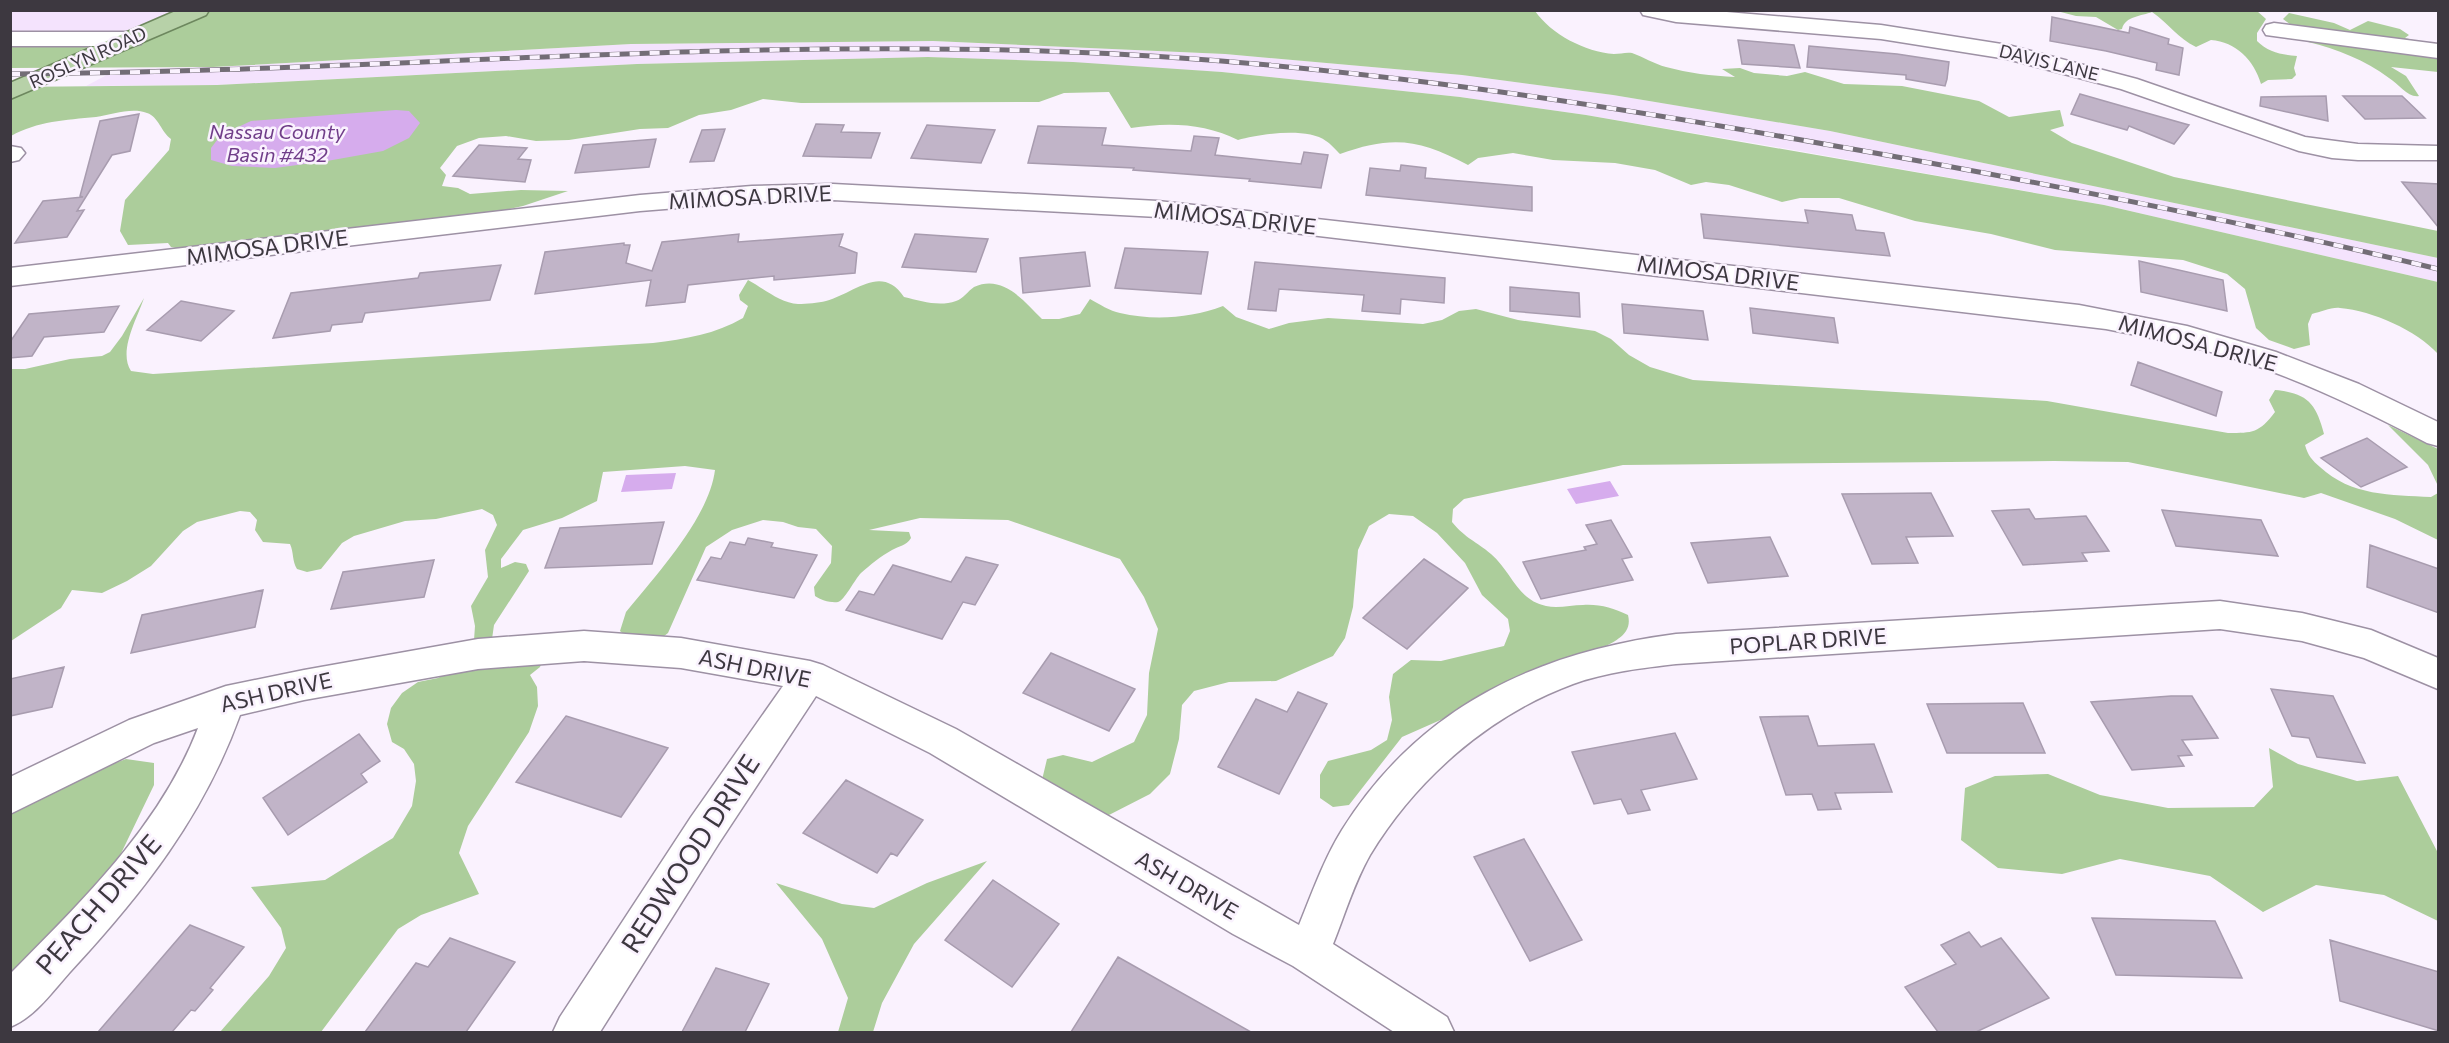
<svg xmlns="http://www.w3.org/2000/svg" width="2449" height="1043" viewBox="0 0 2449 1043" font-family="Commissioner,sans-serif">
<rect width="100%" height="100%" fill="#faf2fe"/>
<!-- built -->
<path fill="#f4e3fd" d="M10,11H198L133,39H11Z
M933,41L1225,54L1462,75L1613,95L1830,131L2438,258V282L2104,205L1759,144L1586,115L1460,97L1222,72L928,57L637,64L217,85L86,86L118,69L213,67L631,44Z"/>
<!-- green -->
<path fill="#accd9b" d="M198,10L1535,11C1551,34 1585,52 1614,54C1620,54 1626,52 1632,53C1644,57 1654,64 1666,67C1688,73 1712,76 1735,77L1722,69L1740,68L1754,73L1787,76L1805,72L1844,84L1902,86L1979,101L2009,117L2060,110L2064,126L2050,130L2072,143L2174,177L2438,231V258L1830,131L1613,95L1462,75L1225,54L933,41L631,44L213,67L11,68V39H133Z
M2057,11H2257L2266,19L2257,33V41C2268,52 2282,55 2297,56L2294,68L2296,75L2292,79L2268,80L2261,84C2254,60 2236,42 2211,40L2196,47C2178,38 2169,24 2152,12C2142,16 2125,16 2122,29L2118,30L2096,17L2076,16Z
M2289,13L2334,23L2350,30L2368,21L2400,29L2409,35L2405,38L2438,46V72L2391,67L2406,76L2419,96C2408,98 2399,84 2389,78C2365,60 2337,49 2308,42L2310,39L2283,19Z
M928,57L1073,62L1222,72L1460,97L1586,115L2104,205L2438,282V354C2416,330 2373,311 2340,308C2331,307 2321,312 2312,314L2308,324L2310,345L2294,349L2269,340L2256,328L2245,289L2227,274L2183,260L2055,250L1991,234L1915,221L1839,198H1800L1782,202L1729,185L1706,182L1691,185L1655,170L1615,163L1553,160L1513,153L1478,158L1468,165C1420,139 1392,135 1340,154C1336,150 1331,144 1326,141C1307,127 1260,134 1238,140C1205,123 1167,122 1131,128L1109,92L1064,93L1039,102L801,103L763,99L731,110L699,115L668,128L640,129L569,140L536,141L506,136L479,138L457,146L440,168L446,175L442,186L458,188L470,194L521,190L568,191L523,206L416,230L181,249L171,247L168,243L128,245L120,231L125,200L169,150L171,139C161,132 159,117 147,113C131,107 112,115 96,117C65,120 38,121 11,136L10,87L217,85L637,64Z
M748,280C763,288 780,303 798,304C807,304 818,303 826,301C854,294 881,263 904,297C921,301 939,307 956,301C963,299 968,291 974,287C1003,274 1024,301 1042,319H1059L1080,314L1090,299C1099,304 1110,311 1120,313C1154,321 1191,318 1223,306L1236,317L1269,329L1289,323L1328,318L1423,324L1442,320L1459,311L1476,309L1518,320L1595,331L1611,339L1629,355L1650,367L1693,380L2047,401L2228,433C2253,433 2259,433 2275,412L2269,400L2275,390C2307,393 2316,403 2324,434L2305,445C2308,456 2312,460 2320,467C2351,496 2391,495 2431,497L2438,493V540L2395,519L2321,493L2304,498L2128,462L2054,461L1623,465L1464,499L1453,509L1452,522C1466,539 1476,541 1491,554C1512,572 1517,600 1546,606C1558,609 1571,605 1583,605C1600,604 1613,608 1628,615C1633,635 1614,641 1599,650L1402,737L1349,805L1333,807L1320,798V775L1328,761L1371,750L1387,740L1392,720L1389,697L1393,674L1411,660L1441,661L1504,646L1510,631L1508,619L1482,595L1465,563L1437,533L1413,516L1389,514L1369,526L1358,550L1353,607L1345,638L1333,656L1276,681L1229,682L1194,691L1182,705L1179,739L1170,774L1150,794L1107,816L1042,780L1047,759L1063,755L1092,762L1134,742L1147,715L1149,673L1158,629L1144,597L1120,559L1008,520L920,518L869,530L909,532L911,538C906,546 899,546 892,550C881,556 870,565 861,573C855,579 844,601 838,602C830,603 821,600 815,596L814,587L831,563L832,546L816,529L798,527L783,522L763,520L732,530L706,547L668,633L659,640L628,638L620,631L626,612C656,575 709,518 715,470L685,466L603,472L597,501L562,518L523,530L501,559V568L515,562L526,564L529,571L494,625L492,639L544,658L540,667L530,675L537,687L538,706L529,732L468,826L459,853L479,894L421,915L398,929L321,1032H220L269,976L286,948L281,928L251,887L325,880L393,838L412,806L416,781L414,764L404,749L392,742L387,724L391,708L402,693L418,682L438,678L451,671L474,640L475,626L471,606L488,577L485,550L497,525L493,515L482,509L436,519L405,521L354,536L342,543L321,569L307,572L297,569C292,561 294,553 290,544L263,542L255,530L257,520L250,512L240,511L197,522L183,531L151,566L127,581L102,593L72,590L61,608L11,641V369H25L70,359L102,356L110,352L122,336L144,298C137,319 118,351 131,371L153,374L653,343C685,339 716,334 743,318L748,306L740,300L739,295Z
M2388,425L2438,449V486L2428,465Z
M2269,748L2298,764L2357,781L2398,776L2438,853V921L2384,895L2316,885L2263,912L2210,876L2120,859L2062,874L1998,868L1961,840L1965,788L1995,776L2048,774L2100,795L2168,808L2254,807L2273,787Z
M126,759L154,763V785L114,868L57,935L11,972V814L83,775Z
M987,861L914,944L882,1003L873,1032H838L848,998L822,939L776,883L842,904L874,908L927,883Z"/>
<!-- water -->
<path fill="#d6aced" d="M396,110L409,111L420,123L409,138L383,151L327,161L275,168L232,166L211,160V148L221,135L251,121Z
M676,473L672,489L621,492L626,475Z
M1610,481L1619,496L1576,504L1567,489Z"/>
<!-- building -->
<path fill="#c1b4c8" stroke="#a89caf" stroke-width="1.5" d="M2052,17L2129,33L2130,27L2169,39L2168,44L2183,48L2179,75L2156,70L2157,63L2106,51L2050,41Z
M1738,40L1794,45L1800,68L1742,64Z
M1809,46L1897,54L1949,62L1947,79L1945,86L1906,79V75L1807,67Z
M2080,94L2115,104L2189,125L2174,144L2129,126L2127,130L2071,114Z
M2326,96L2328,121L2260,106L2261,97Z
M2343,96H2402L2425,118L2365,119Z
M139,114L130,151L112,155L77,211L84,210L67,237L15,243L43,201L83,197L80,196L100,121Z
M816,124L844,125L841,132L880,133L871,158L803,156Z
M927,125L995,130L981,163L911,158Z
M1038,126L1106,128L1102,145L1191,151L1194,136L1219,138L1215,155L1301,164L1304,152L1328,155L1321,188L1249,181L1250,179L1133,170L1134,168L1028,163Z
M725,129L714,161L690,162L702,130Z
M656,139L649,167L575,173L583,145Z
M479,145L527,148L518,159L531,160L525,182L453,176Z
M1401,165L1426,168L1425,178L1532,187V211L1366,195L1370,168L1400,171Z
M2402,182L2439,184V228Z
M1805,210L1852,215L1856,230L1884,233L1890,256L1704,238L1701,214L1808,223Z
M739,234L738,242L843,234L839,246L857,253L855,273L774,280V276L688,285L685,302L646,306L651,280L535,294L545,252L624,243V245H630L626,263L652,271L662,242Z
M915,234L988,239L976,272L902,267Z
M1125,248L1208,252L1201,294L1115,288Z
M1085,252L1090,286L1023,293L1020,258Z
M2139,261L2223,280L2227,311L2141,292Z
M1255,262L1445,278L1444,303L1401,299L1400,314L1362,311L1364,295L1279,289L1276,311L1248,309Z
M501,265L490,300L365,313L362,322L332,325L330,331L273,338L291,293L418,278L420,273Z
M1510,287L1579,293L1580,317L1510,311Z
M181,301L234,311L201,341L147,330Z
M1622,304L1703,311L1708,340L1624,333Z
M119,306L104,332L44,337L32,356L10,358V342L29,314Z
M1750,308L1834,318L1838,343L1753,333Z
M2138,362L2222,392L2216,416L2131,385Z
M2367,438L2407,467L2361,487L2321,458Z
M1931,493L1953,536L1906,537L1918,563L1872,564L1842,494Z
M2029,509L2035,519L2086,516L2109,551L2082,553L2087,561L2023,565L1992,511Z
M2162,510L2261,520L2278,556L2176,546Z
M1611,520L1632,557L1622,559L1633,580L1541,599L1523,562L1586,550L1584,547L1597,544L1586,525Z
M664,522L652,564L545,568L560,528Z
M1770,537L1788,576L1708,583L1691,543Z
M748,538L773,543L771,547L817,555L794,598L697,580L711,557L721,559L730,542L745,545Z
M2370,545L2439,569V613L2367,587Z
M966,557L998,565L975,605L963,602L942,639L846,610L859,591L874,595L893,565L951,582Z
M1424,559L1468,588L1407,649L1363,618Z
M434,560L424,597L331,609L343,572Z
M263,590L255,627L131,653L142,615Z
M1051,653L1135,689L1109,731L1023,693Z
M64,667L52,707L10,716V679Z
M2271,689L2333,696L2365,763L2317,757L2309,738L2292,736Z
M1298,692L1327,704L1279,794L1218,767L1256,699L1287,712Z
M2171,696H2192L2218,738L2182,740L2192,755L2178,756L2184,766L2132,770L2091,702Z
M2023,703L2045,753H1947L1927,704Z
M566,716L668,748L621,817L516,782Z
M1808,716L1818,746L1874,744L1892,792L1835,793L1841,809L1818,810L1812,794L1786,795L1760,717Z
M1675,733L1697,779L1641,790L1650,810L1628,814L1621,799L1594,804L1572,752Z
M359,734L380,761L361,774L367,782L288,835L263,798Z
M846,780L923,820L897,856L891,853L877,873L803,833Z
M1524,839L1582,940L1530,961L1474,857Z
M993,880L1059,924L1012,987L945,940Z
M2092,918L2215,921L2242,978L2116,975Z
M190,925L244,947L210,988L213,990L195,1011L191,1010L172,1032H98Z
M1969,932L1981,947L2001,938L2049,998L1976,1032H1938L1905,987L1956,964L1941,945Z
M450,938L515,962L466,1032H365L416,963L428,967Z
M2330,940L2439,972V1031L2340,1001Z
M1118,957L1251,1032H1071Z
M716,968L769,984L745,1032H682Z"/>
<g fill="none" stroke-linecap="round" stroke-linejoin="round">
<!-- minor casing -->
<g stroke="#9d91a4" stroke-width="3">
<path id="minor" d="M1640,10H1703L1881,25L2008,45L2137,79L2305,137L2358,144L2438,146V160H2358L2332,158L2299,151L2121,89L2007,59L1881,39L1676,22L1643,15Z
M2274,23L2438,44V58L2266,35L2263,30L2266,25Z
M10,32H133L141,34L144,39L141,44L133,46H10Z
M10,146L21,148L25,153L19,160L10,162Z
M833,184L1158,201L2079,305L2187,326L2276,352L2359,384L2438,422V446L2427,443C2372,414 2316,387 2257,366C2208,349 2157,339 2106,329L1158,217L833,200L752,202L640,211L10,286V268L640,195L752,186Z
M2220,601L2302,613L2371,630L2438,658V689L2364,658L2302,641L2220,629L1676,664C1642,668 1606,672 1573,684C1489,715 1416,779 1370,855C1354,883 1345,914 1333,944L1447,1017L1454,1032H1394L1293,966L1233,934L930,753L816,696L719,843L600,1032H553L560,1017L691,817L783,686L681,668L584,661L478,669L304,700L240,715C203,817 143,893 70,972C52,992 35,1017 10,1027V974C82,901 161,825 198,728L154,743L10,814V777L129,720L226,686L304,670L478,639L584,631L681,638L810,661L823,665L956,729L1299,925C1312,893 1324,859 1342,830C1419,707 1537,652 1676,634Z"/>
</g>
<!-- major casing -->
<g stroke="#6d875e" stroke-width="3">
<path id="major" d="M178,10H209L206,15L10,99V83Z"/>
</g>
<!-- minor -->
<use href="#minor" fill="#fff" fill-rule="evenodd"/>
<!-- major -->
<use href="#major" fill="#b7d1a8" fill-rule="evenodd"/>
<!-- rail casing -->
<g stroke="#736d76" stroke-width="5">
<path id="rail" d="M10,74C354,72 698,40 1043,51C1305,59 1566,98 1824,144C2030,180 2235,220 2438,269"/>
</g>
<!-- rail -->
<use href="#rail" stroke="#faf2fe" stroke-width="4" stroke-dasharray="10" stroke-linecap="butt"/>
</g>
<g text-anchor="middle" stroke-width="5" stroke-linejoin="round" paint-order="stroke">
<!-- far-street labels -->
<g font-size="18" fill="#3d3840" stroke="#faf2fe">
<text transform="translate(88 58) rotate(-24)" y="6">ROSLYN ROAD</text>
<text transform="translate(2049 63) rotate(14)" y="6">DAVIS LANE</text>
</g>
<!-- far-water labels -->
<g font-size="20" font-style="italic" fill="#703d89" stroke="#faf2fe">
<text x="277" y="139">Nassau County<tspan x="277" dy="23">Basin #432</tspan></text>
</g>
<!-- street labels -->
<g font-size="22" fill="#3d3840" stroke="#faf2fe">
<text transform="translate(750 197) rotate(-3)" y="8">MIMOSA DRIVE</text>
<text transform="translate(1235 218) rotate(6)" y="8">MIMOSA DRIVE</text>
<text transform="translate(267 247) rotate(-7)" y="8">MIMOSA DRIVE</text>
<text transform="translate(1718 273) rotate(7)" y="8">MIMOSA DRIVE</text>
<text transform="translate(2198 343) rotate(15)" y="8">MIMOSA DRIVE</text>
<text transform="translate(1808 641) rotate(-4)" y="8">POPLAR DRIVE</text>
<text transform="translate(755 668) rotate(12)" y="8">ASH DRIVE</text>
<text transform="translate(276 692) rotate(-13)" y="8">ASH DRIVE</text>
<text transform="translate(1187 885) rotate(30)" y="8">ASH DRIVE</text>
</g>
<!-- near-street labels -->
<g font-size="27" fill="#3d3840" stroke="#faf2fe">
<text transform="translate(691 854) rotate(-57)" y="9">REDWOOD DRIVE</text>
<text transform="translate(99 905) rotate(-49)" y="9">PEACH DRIVE</text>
</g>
</g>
<!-- border -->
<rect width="2449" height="1043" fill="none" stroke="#3d3840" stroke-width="24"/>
</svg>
